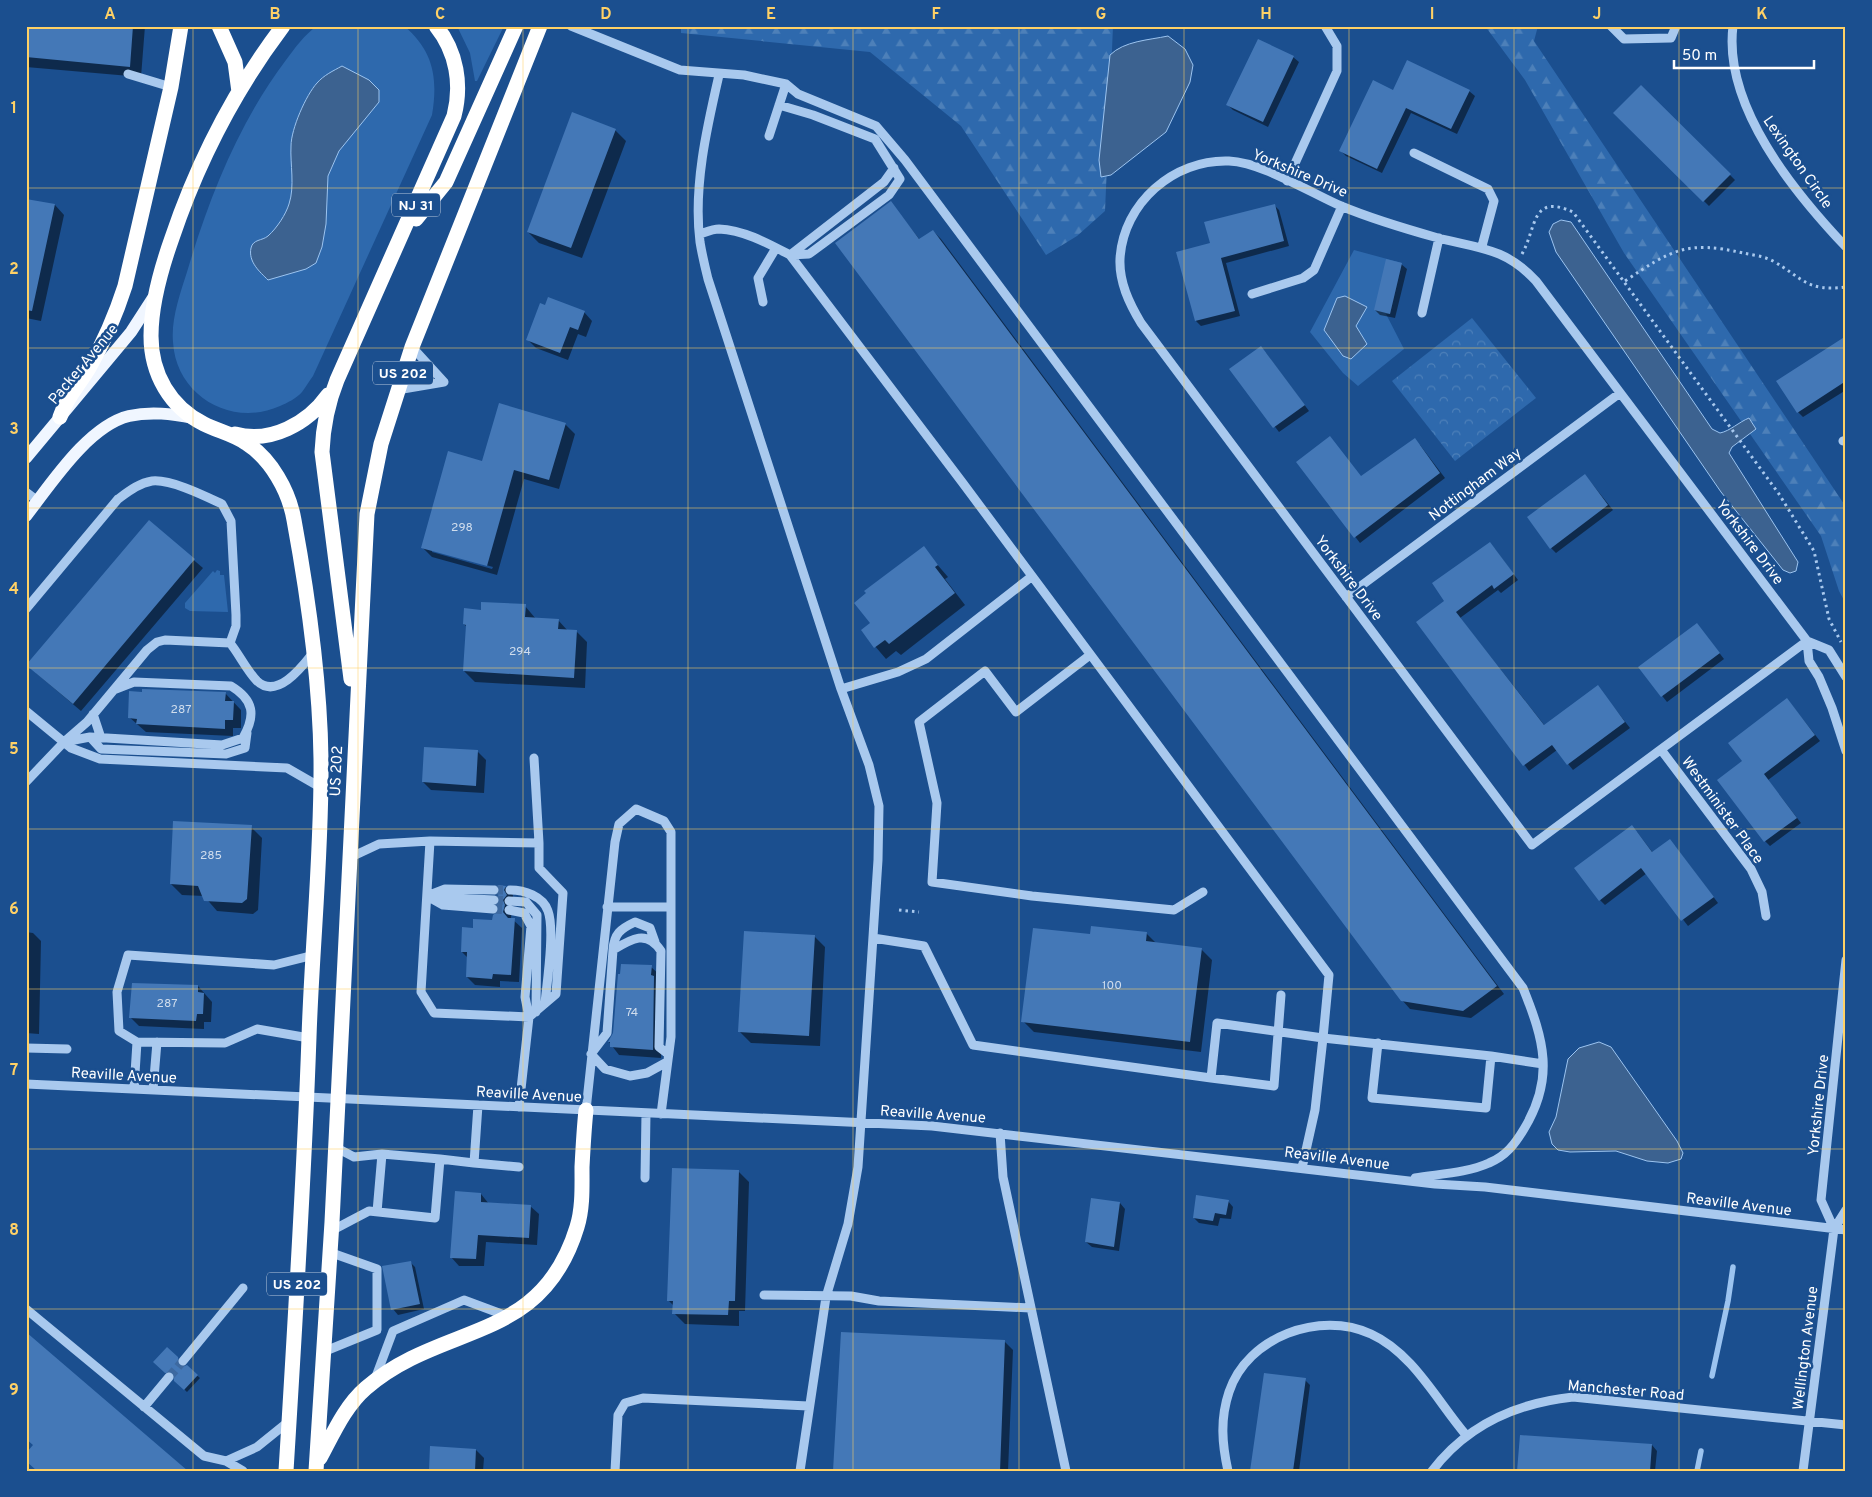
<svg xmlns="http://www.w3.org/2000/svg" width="1872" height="1497" viewBox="0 0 1872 1497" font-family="Overpass,sans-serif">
<defs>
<pattern id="forest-firs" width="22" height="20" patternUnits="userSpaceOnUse" patternTransform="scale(1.25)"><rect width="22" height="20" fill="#2e69ad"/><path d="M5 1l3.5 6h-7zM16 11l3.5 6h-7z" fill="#4d80b9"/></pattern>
<pattern id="park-crowns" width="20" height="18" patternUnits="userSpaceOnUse" patternTransform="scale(1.25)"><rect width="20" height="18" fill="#2e69ad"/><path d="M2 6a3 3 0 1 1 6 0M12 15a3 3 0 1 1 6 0" fill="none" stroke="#4d80b9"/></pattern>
</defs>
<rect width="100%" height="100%" fill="#1b4f8f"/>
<!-- grass -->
<path fill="#2e69ad" d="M317,26H404C434,51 438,79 432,115L313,376C309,381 306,387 302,392C297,398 287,403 280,406C232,428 176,396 173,342C171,319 180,294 187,272C209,198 239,122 286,60C295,48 304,35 317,26Z
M457,26H504L477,81H475L470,53Z
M1354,250L1402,263L1390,314H1386L1404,349L1358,386L1343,373L1310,332Z
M217,570L220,571V575H224L228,612L190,611L185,608V603L213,571L215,573Z"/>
<!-- forest -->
<path fill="url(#forest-firs)" d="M681,26H1113L1105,211L1077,236L1046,255L961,126L870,52L681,33Z
M1485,26H1538L1534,41L1846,507V604L1839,591L1821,536L1624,253L1525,80Z"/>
<!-- park -->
<path fill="url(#park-crowns)" d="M1472,318L1536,398L1455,461L1392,381Z"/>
<!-- water -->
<path fill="#3c6290" stroke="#9cc4f0" d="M1168,36L1185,49L1193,65L1190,82L1166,132L1111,175L1101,177L1099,160L1110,55C1124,41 1149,40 1168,36Z
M342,66L369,80L379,90V102L339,151L328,176L326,224L322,247L316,263L306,269L268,280C260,272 248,262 251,248C253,239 262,241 268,236C277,228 286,214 289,204C295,186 290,164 291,146C291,129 306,95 317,83C324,75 333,71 342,66Z
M1561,220L1571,222L1712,429L1720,433C1730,431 1739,422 1749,418L1756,429L1732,447L1729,453L1798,562L1796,571L1790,573L1783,570L1721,492L1556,252L1549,232L1553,224Z
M1345,296L1367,307L1356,326L1367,344L1351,359L1343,356L1324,330L1337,298Z
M1599,1042L1611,1047L1677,1141L1683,1153L1681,1159L1668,1163L1647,1161L1616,1151L1570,1152L1558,1150L1552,1144L1549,1132L1556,1117L1568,1059L1579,1048Z"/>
<!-- shadow -->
<path fill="#0007" fill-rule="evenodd" d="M26,26H145L141,77L26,67Z
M1836,26H1846V31Z
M1293,57L1299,62L1268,127L1233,110L1228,105Z
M1641,86L1735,180L1709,206L1615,113Z
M1469,91L1475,96L1457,134L1411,113L1382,173L1346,156L1341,151L1393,92Z
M615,130L626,141L582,258L539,243L528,232Z
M26,200L55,205L64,215L41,321L26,318Z
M891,203L920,240L933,231L941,239L1504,994L1471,1018L1410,1009L1402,1000Z
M1274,205L1279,210L1289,246L1226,263L1240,316L1201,326L1196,321L1211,243Z
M1401,264L1407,269L1395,318L1380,315L1375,310Z
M584,312L592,321L586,337L578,334L568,360L536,348L528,340Z
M1846,338V390L1803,417L1798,412Z
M1266,353L1309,411L1279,432L1231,369Z
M565,424L575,434L559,489L524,479L497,575L432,557L422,547L483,462ZM432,550L493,567L492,569L432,552Z
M1420,445L1445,478L1360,543L1298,462L1362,478Z
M1585,475L1613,510L1556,553L1551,548Z
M149,522L203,568L81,711L36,673Z
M923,548L948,577L945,579L965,605L901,655L896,651L886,659L862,631L872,623Z
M1495,549L1518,580L1501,593L1498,590L1460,618L1545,726L1598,687L1630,728L1573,770L1557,750L1529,771L1418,622L1446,601Z
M525,606L536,619L558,620L568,631H576L587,642L585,688L475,682L464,671L467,627L464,624L482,611Z
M1697,624L1724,659L1667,702L1640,668Z
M225,693L241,710V728H233V736L146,732L129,717Z
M1787,699L1820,741L1768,780L1801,823L1770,846L1765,841L1744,761Z
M478,752L486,760L484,793L431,790L423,782Z
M251,827L262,838L258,910L253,914L217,911L204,896L182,895L171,884Z
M1637,832L1653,853L1675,846L1718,903L1688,926L1647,873L1605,905L1600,900Z
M505,887L513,895L511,918L522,928L519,982L500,981V987L475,985L467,977L468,958L462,952L474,929L494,921L501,910L502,900L499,895Z
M26,932L33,933L41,941L39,1034L26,1033Z
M1146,933L1156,943L1201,949L1212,960L1201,1052L1034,1032L1023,1021L1091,936Z
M814,936L825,947L820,1046L751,1043L740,1032Z
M651,967L660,975L662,985L661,1058L619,1055L609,1042Z
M198,986L212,1002L211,1022H204V1029L139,1026L131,1018Z
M738,1171L749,1182L745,1311H739V1326L685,1324L674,1313V1306L668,1300Z
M481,1194L489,1204L530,1206L539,1214L537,1245L486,1242L484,1266H459L451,1257Z
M1228,1201L1233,1207L1231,1219L1220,1218L1218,1226L1199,1223L1194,1218Z
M1120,1203L1125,1209L1119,1251L1092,1247L1086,1242Z
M410,1262L415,1267L424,1309L398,1315L393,1309Z
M1005,1342L1013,1350L1008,1471H834Z
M167,1349L180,1361V1368L187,1367L200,1378L187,1392L175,1380V1374H168L155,1362Z
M1305,1380L1310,1385L1299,1471H1252Z
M1652,1445L1657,1451L1655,1471H1518Z
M476,1450L484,1458L483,1471H430Z"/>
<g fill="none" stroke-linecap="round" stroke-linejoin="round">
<!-- stream -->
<path stroke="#9cc4f0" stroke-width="5.5" d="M1712,1376L1728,1301L1733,1267
M1697,1471L1701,1451"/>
</g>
<!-- building -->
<path fill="#4478b7" d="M26,26H133L130,67L26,57Z
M1258,39L1294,56L1263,122L1226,105Z
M1407,60L1470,90L1451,129L1406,108L1377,169L1339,151L1373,80L1393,90Z
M1641,85L1731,174L1703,202L1613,113Z
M572,112L616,129L571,248L527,232Z
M26,199L55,204L32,311L26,310Z
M891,201L919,239L933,230L1497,986L1463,1011L1401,1001L835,243Z
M1275,204L1284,241L1221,258L1235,311L1195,321L1176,252L1210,243L1204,222Z
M1386,259L1402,263L1390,314L1374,310Z
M548,297L585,311L578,330L570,327L560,353L526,340L540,303L545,305Z
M1846,336V381L1797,413L1776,381Z
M1261,346L1305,405L1273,428L1229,369Z
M499,403L566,423L549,480L514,470L487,566L421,548L448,451L482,461Z
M1330,436L1361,476L1415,438L1440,473L1354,538L1296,462Z
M1585,474L1608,505L1550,549L1527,517Z
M149,520L195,559L73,704L26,665Z
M1490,542L1514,574L1494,589L1492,585L1456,612L1544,725L1598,685L1625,722L1567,765L1552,745L1523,766L1416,622L1444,601L1432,583Z
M924,546L938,565L935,567L955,593L889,644L885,640L874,648L861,630L870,623L854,603L866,593L864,591Z
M481,602L526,604L525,617L559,619L558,629L577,630L574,678L463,671L466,625L463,624L464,608L481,610Z
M1697,623L1720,653L1661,697L1638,667Z
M142,689L226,692L225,701H234L233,720H225V729L136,724L137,719L128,718L129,691L142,692Z
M1787,698L1815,735L1764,774L1797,818L1764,842L1717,780L1742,761L1728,743Z
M424,747L478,750L476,786L422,782Z
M173,821L252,825L247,899L242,903L204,901L198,886L170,884Z
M1632,825L1652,852L1670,839L1714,897L1681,921L1641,868L1599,901L1574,868Z
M498,885L506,886L504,890L507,895L503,900L505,905L503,912L508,918H515L511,975L493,974L492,979L466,977L467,952H461L462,927L473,928V919L492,920L493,915L499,910L498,905L500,900L498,895L500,890Z
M1091,926L1147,932L1146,941L1202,948L1190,1042L1021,1022L1033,928L1090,934Z
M744,931L815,935L809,1036L738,1032Z
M621,964L652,965L651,975L654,976L653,1050L610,1047V1042H608L613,1033L618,974H620Z
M132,983L198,985V992L204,993L203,1014H197L196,1021L129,1018Z
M672,1168L739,1170L735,1301H729L728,1315L672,1314L673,1301H667Z
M455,1191L481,1193V1202L531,1205L529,1238L478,1235L476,1259L450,1258Z
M1196,1195L1229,1200L1226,1215L1215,1213L1213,1221L1193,1218Z
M1091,1198L1120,1202L1114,1247L1085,1242Z
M411,1261L420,1304L391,1310L382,1266Z
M26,1332L188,1471H37L26,1461V1453L33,1445L26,1439Z
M841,1332L1005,1340L1000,1471H833Z
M167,1347L178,1357L179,1365L182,1367L187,1365L198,1375L184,1390L174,1381L173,1373H165L153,1362Z
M1264,1373L1306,1378L1293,1471H1250Z
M1520,1435L1652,1444L1650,1471H1517Z
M430,1446L476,1449L475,1471H429Z"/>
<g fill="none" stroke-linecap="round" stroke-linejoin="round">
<!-- minor-tunnel -->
<path stroke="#3d69a0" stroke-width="9" stroke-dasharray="9 4.5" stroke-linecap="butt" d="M494,890H510
M494,900L509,901
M493,909L509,910
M169,1377L183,1361"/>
<!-- path -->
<path stroke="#a9c9ee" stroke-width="3" stroke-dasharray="2.5 4" stroke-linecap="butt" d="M1522,254C1537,227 1531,193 1573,212L1779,494L1814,551L1829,619L1841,642
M1625,281C1671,250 1687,240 1743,253C1752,255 1764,256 1773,261C1803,278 1806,292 1846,287
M899,910L919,912"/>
<!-- minor -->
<path stroke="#a9c9ee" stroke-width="9" d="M571,26L680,70L744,75L786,84L798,94L876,126L905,160L1523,988C1544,1040 1555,1078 1524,1129C1515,1144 1506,1156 1489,1163C1467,1173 1438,1174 1415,1178
M1611,26L1624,39L1671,38L1676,26
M1733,26C1723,106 1794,192 1846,247
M128,74L171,87
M719,75C707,127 693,187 700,242C702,254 705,267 708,279L841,689L869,765L879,806L878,860L858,1167L848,1224L826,1297L800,1471
M779,105L813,115L875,139L900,179L889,195L809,254L790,255
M769,136L786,84
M1414,153L1488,189L1494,201L1482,246
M1287,181L1337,71V46L1325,26
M700,234C706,232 713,229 719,229C744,230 769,244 790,255L962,482L1329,975L1323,1038L1217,1023L1211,1078L1274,1086L1281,995
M790,255L884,182L894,168
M1252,294L1303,278L1314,270L1342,206
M763,302L758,278L776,248
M1422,313L1439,238
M412,347L444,382
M397,390L444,382
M1843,441L1846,440
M26,492L38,501
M1346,597L1620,393
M26,609L118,499C129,491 139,483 152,481C171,479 205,496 222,504L231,521L236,615V626L230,643
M1807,641L1532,845L1141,323C1129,303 1119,282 1120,259C1123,203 1174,159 1229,161C1261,162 1311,193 1341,206C1372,219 1406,229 1438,238C1478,248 1506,248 1536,281L1807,641L1829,650L1846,677
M1807,641L1809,661L1819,677L1832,708L1846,751
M1090,655L1016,712L985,671L919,722L937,803L932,882L1032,896L1174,910L1203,892
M841,689L898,672L926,659L1031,577
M26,711L71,748L100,759L287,768L320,787
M93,714L101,738
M90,737L101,749L226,754L245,748L247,733
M64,742L90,737L222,745L243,738C256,715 254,700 231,686L134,682L116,689
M1662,751L1751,869L1762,892L1766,916
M26,782L64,742L87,722L147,650L157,642L165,640L230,643C239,654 247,671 257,681C277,700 302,667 313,653
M349,858L379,844L430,841
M510,890C524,890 543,896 548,911C555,930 547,982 545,1003
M427,896L445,889L494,890
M427,896L443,905L493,909
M432,897L494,900
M509,901L526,902L537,915L536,1012
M607,907H670
M509,910L524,913L531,926L525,997L529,1017L556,994L563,893L539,868V843
M873,938L924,946L973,1045L1211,1078
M613,950C614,934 620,929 635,922L650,928L655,942
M309,1038L257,1029L225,1043L137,1042L119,1031L117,992L128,955L274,965L314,955
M26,1048L67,1049
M1491,1056L1543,1064
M667,1062L647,1073L630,1076L605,1069L591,1054L607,1033L613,950C631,939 647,929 661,951L659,1047L668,1054
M26,1084L932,1126L1435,1184L1485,1187L1846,1230
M134,1089L137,1042
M153,1090L157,1042
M478,1105L474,1163L519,1167
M519,1107L529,1017L434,1013L421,992L430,841L539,843L534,758
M586,1110L615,842L619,824L636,809L664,821L671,832V1037L661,1114
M1000,1133L1003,1177L1066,1471
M335,1147L354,1157L382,1154L440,1159
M1302,1168L1315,1110L1323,1038L1491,1056L1486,1108L1372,1098L1378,1043
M645,1178L646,1113
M377,1212L382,1154
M1834,1229L1821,1200L1846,960
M331,1231L369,1211L435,1218L440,1159L474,1163
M764,1295L851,1296L879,1301L1030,1308
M26,1309L204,1456L226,1461L243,1471
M323,1352L377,1330V1269L329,1252
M183,1361L243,1288
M375,1379L393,1331L464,1300L507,1316
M144,1407L169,1377
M226,1461L257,1447L288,1422
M615,1471L618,1415L625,1403L643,1398L808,1406
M1228,1471C1222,1444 1220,1419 1229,1392C1247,1337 1320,1310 1371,1334C1413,1353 1437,1401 1466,1435
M1432,1471C1467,1425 1517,1403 1573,1397L1846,1425
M1803,1471L1834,1229L1846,1210"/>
<!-- major -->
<path stroke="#f0f6ff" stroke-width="12" d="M26,458L131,332L153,298
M26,516C51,484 88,426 129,416C151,411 172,414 194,418"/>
<!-- highway -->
<path stroke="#fff" stroke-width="15" d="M219,26L235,62L239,92
M283,26C234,91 198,161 172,238C161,269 151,303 151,336C151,374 170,407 204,424C218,431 233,434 246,443C271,459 289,491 294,520C308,596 320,682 321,759C322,851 312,945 309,1037C304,1182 295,1326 286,1471
M416,219L446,182L516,26
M60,417C66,398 79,385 89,368C104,342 116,314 125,286L171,87L181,26
M235,434C271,444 308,423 328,395
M351,679L322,452C323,426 327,405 337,380L454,116C462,85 457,52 436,26
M320,1458C333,1434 345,1406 366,1388C444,1321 541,1345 577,1227C583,1208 582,1186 582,1167C583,1148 584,1129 586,1110
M316,1471L332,1222L367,514L381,444L412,347L540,26"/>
</g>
<!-- grid -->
<path fill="none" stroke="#ffd166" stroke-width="1" stroke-opacity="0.55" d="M193,26V1471M358,26V1471M523,26V1471M688,26V1471M853,26V1471M1019,26V1471M1184,26V1471M1349,26V1471M1514,26V1471M1679,26V1471M26,188H1846M26,348H1846M26,508H1846M26,668H1846M26,829H1846M26,989H1846M26,1149H1846M26,1309H1846"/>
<g text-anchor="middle" stroke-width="5" stroke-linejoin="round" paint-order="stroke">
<!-- number labels -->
<g font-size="12" fill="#d0dded">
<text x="462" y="531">298</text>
<text x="520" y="655">294</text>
<text x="181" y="713">287</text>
<text x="211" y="859">285</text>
<text x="1112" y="989">100</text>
<text x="167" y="1007">287</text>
<text x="632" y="1016">74</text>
</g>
<!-- shield labels -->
<g fill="#1b4f8f" stroke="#bbcadd" stroke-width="1">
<rect x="392" y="193.5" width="48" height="23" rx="4"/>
<rect x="373" y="361.5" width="60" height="23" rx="4"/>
<rect x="267" y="1272.5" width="60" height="23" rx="4"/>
</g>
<g font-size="14" font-weight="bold" fill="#fff">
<text x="416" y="210">NJ 31</text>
<text x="403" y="378">US 202</text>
<text x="297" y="1289">US 202</text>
</g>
<!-- street labels -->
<g font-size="15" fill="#fff" stroke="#1b4f8f">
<text transform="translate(1798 162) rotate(55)" y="5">Lexington Circle</text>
<text transform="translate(1300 173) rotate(23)" y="5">Yorkshire Drive</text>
<text transform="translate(83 364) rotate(-50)" y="5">Packer Avenue</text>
<text transform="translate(1475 484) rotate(-37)" y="5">Nottingham Way</text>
<text transform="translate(1750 542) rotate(53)" y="5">Yorkshire Drive</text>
<text transform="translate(1349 578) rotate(53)" y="5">Yorkshire Drive</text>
<text transform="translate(336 771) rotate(-87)" y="5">US 202</text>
<text transform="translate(1723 810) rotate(54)" y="5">Westminister Place</text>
<text transform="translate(124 1075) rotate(3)" y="5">Reaville Avenue</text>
<text transform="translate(529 1094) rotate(3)" y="5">Reaville Avenue</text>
<text transform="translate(1818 1105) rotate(-84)" y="5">Yorkshire Drive</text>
<text transform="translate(933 1114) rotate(4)" y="5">Reaville Avenue</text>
<text transform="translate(1337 1158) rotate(7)" y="5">Reaville Avenue</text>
<text transform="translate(1739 1204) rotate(7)" y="5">Reaville Avenue</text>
<text transform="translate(1805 1348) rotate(-83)" y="5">Wellington Avenue</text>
<text transform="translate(1626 1390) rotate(5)" y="5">Manchester Road</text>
</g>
</g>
<!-- border -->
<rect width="1872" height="1497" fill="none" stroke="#1b4f8f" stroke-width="55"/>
<!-- scale -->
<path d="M1674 60v8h140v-8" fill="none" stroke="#ffffff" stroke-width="2.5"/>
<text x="1682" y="60" font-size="15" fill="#ffffff" stroke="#1b4f8f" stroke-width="4" paint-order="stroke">50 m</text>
<rect x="28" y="28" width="1816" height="1442" fill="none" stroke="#ffd166" stroke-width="2"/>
<g font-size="16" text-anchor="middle" font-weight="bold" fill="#ffd166">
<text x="110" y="19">A</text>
<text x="275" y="19">B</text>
<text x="440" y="19">C</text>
<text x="606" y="19">D</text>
<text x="771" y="19">E</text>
<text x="936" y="19">F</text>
<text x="1101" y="19">G</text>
<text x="1266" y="19">H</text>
<text x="1432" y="19">I</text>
<text x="1597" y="19">J</text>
<text x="1762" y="19">K</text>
<text x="14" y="113">1</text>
<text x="14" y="274">2</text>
<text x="14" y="434">3</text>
<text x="14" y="594">4</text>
<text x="14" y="754">5</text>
<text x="14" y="914">6</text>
<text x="14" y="1075">7</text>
<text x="14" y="1235">8</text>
<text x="14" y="1395">9</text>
</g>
</svg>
